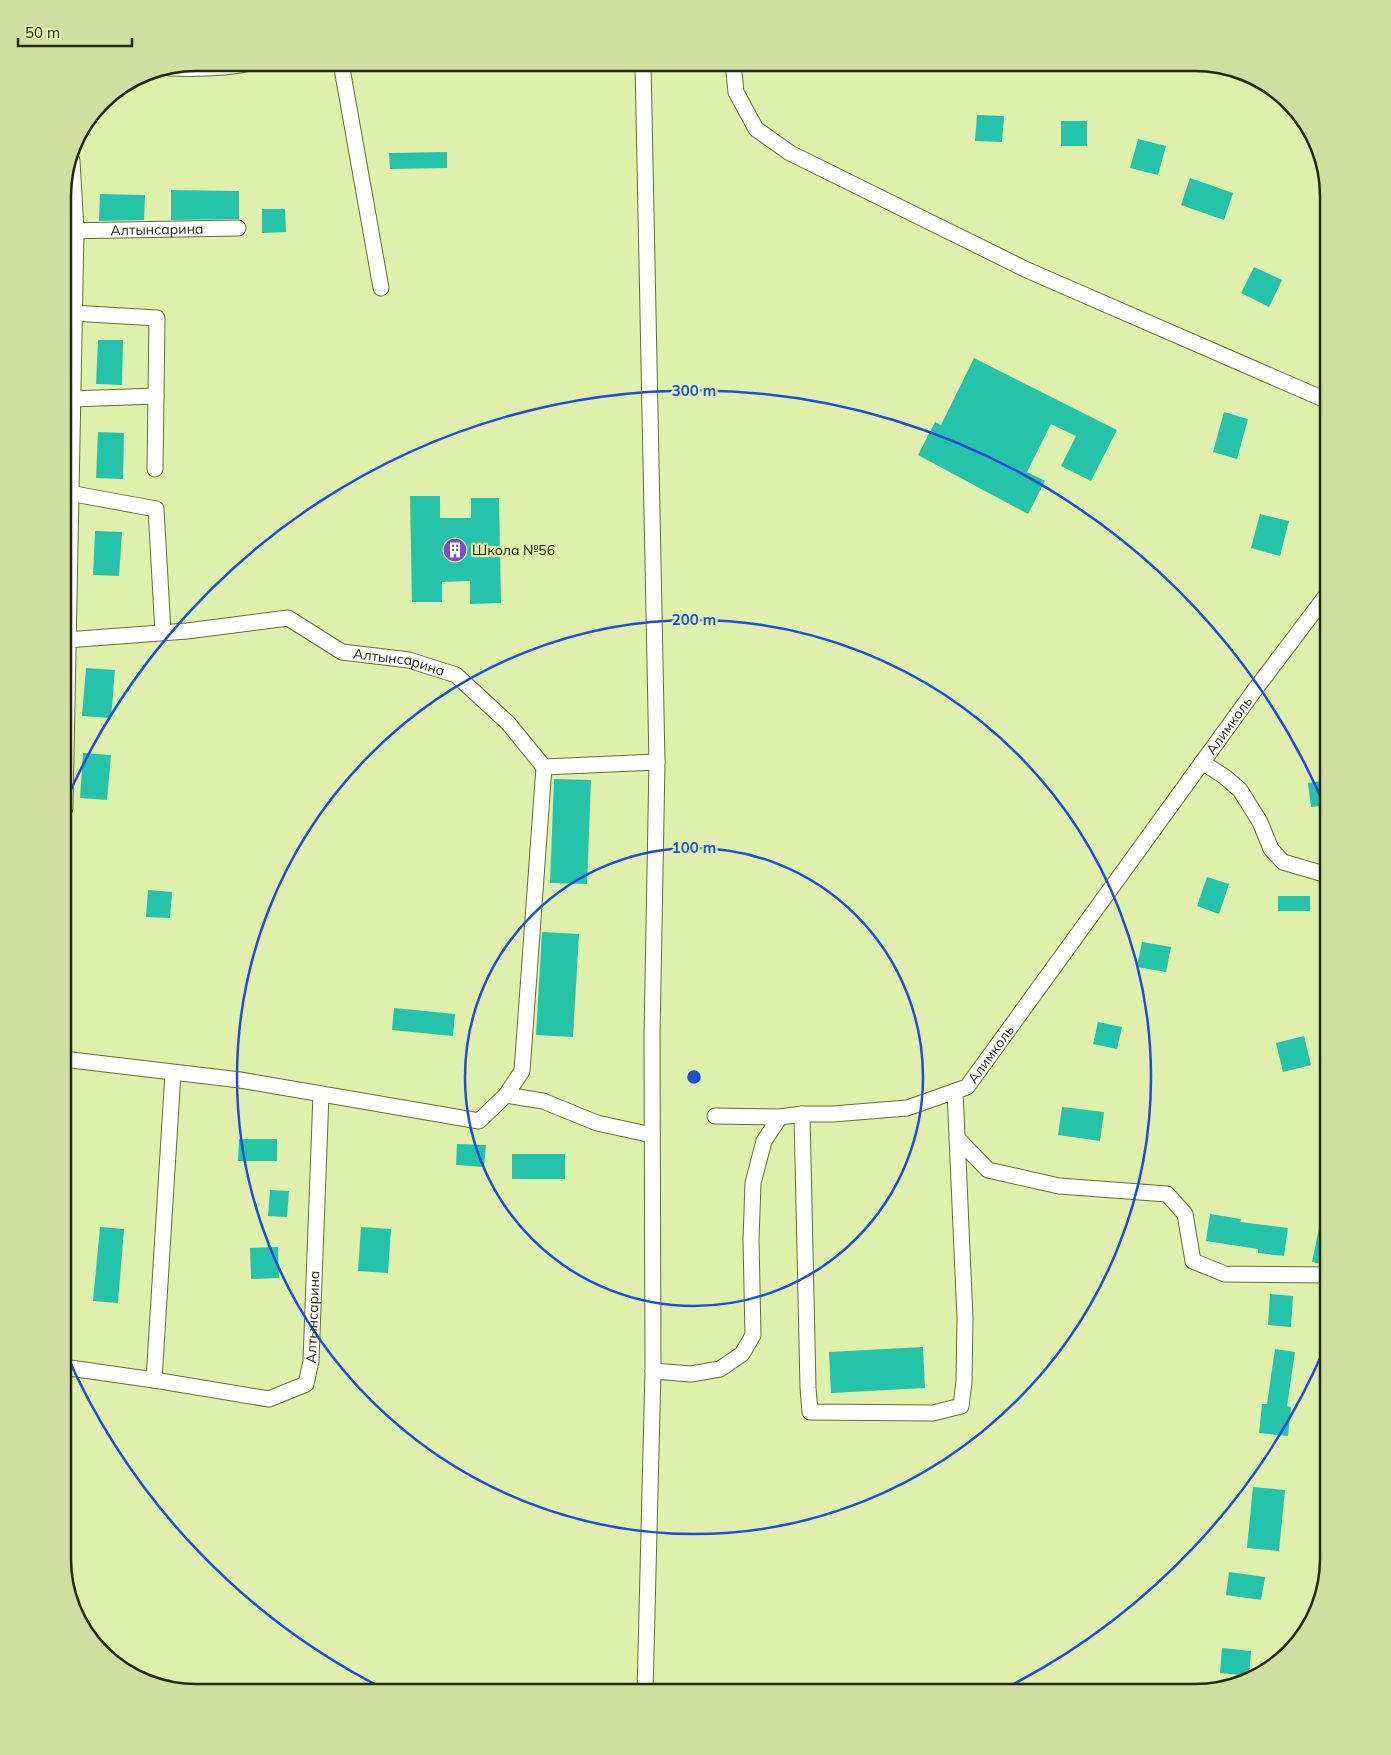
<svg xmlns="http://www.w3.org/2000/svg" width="1391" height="1755" viewBox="0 0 1391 1755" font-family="Mulish,sans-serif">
<rect width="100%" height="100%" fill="#dfefac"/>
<!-- building -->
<path fill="#26c3ab" d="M977,115L1004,116L1002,142L975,141Z
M1061,121H1087V146H1061Z
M1138,139L1166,146L1158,175L1130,168Z
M447,152V168L390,169L389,153Z
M1190,178L1233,193L1224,220L1181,205Z
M171,190L239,191V219L171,220Z
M100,194L145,195L144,220L99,221Z
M262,209H285L286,232L262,233Z
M1254,267L1282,280L1269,307L1241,293Z
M98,340H123L122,385L96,384Z
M974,358L1117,430L1091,481L1061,466L1076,436L1051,424L1027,472L1045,481L1028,514L918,455L935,422L941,425Z
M1224,412L1248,419L1237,459L1213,452Z
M98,432L124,433L123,479L96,478Z
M410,496H440V518H471V498H499L501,603L470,604V581L442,582V602H412Z
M1260,514L1289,521L1280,556L1251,548Z
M95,531L122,532L119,576L93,575Z
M86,668L115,670L111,718L82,716Z
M83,753L111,755L107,800L80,798Z
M554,779L591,780L587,884L550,883Z
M1328,780V805L1311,807L1308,783Z
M1207,877L1229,884L1219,914L1197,906Z
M148,890L172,892L170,918L146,917Z
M1278,896H1310V911H1278Z
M542,932L579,934L573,1037L536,1035Z
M1142,942L1171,947L1166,972L1137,967Z
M394,1008L455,1014L453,1036L392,1030Z
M1098,1022L1122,1027L1117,1049L1093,1044Z
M1304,1036L1311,1065L1283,1072L1276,1043Z
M1062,1107L1104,1112L1100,1141L1058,1135Z
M239,1139H277V1161H238Z
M457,1144L486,1145L484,1167L456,1165Z
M512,1154H565V1179H512Z
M270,1190L289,1191L287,1217L268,1216Z
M1323,1209L1328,1210V1265L1312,1262Z
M1210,1214L1241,1219L1240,1222L1288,1228L1284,1256L1258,1253V1249L1206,1241Z
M100,1227L124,1229L118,1303L93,1301Z
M361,1227L391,1229L388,1273L358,1271Z
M278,1247L279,1278L251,1279L250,1248Z
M1270,1294L1293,1296L1291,1327L1268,1325Z
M923,1347L925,1388L831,1393L829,1352Z
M1275,1349L1295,1352L1287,1406L1291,1407L1288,1436L1259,1433L1262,1404H1267Z
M1253,1487L1285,1490L1279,1551L1247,1548Z
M1229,1572L1265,1577L1261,1600L1226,1595Z
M1222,1648L1251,1651L1249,1676L1220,1673Z"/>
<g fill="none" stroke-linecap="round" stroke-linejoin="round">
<!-- minor casing -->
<g stroke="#637031" stroke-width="17">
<g id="minor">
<path d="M341,63L381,288"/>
<path d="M643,63L657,762L652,1036L653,1371L645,1692"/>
<path d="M733,63L736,92L756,129L790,153L1027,270L1328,401"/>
<path d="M169,68C197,69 224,69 251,63"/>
<path id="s1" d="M63,231L238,228"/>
<path d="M72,313L157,318L155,469"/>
<path d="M71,399L156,396"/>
<path d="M69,493L156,509L163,632"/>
<path id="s2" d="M66,640L187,631L288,618L342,652L409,660L456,675L508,723L544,767L522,1071L506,1095"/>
<path d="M1202,762L1225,777L1240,790L1260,822L1271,849L1283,862L1324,874"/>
<path d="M544,767L657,762"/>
<path d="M63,1059L240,1080L479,1121L506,1095L543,1101L597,1123L652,1135"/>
<path d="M802,1114L808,1388L810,1412L933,1413L961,1406L964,1382L965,1318L955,1091"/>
<path d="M715,1116L780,1117"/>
<path d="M957,1138L988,1170L1059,1186L1167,1194L1185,1214L1193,1261L1225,1274L1328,1275"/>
<path id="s3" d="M63,1367L154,1380L269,1399L306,1384L311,1361L321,1094"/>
<path id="s4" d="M653,1371L691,1374L720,1369L742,1354L753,1335L751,1240L753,1183L764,1141L780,1117L802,1114H833L907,1108L967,1087L1254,691L1328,593"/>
<path d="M154,1380L173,1073"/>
</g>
</g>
<!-- major casing -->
<g stroke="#637031" stroke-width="21">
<path id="major" d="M63,808L74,230L70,161"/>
</g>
<!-- minor -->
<use href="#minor" stroke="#fff" stroke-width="15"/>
<!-- major -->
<use href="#major" stroke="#fff" stroke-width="19"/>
</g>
<!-- distance rings -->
<g fill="none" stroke="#1d4ed8" stroke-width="2.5">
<circle cx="694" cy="1077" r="229"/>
<circle cx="694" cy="1077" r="457"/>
<path d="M1328 1340A686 686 0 0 1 1000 1691M388 1691A686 686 0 0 1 65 1351M65 803A686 686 0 0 1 1328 814"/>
</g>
<!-- icons -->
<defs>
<g id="building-disc" transform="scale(1.25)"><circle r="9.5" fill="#7e4dc5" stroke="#dfefac"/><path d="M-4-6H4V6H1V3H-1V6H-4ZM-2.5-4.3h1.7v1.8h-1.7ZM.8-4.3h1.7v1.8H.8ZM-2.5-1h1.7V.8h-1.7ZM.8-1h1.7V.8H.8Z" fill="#fff"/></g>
</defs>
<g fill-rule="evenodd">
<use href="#building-disc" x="455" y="550"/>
</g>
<g text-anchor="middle" stroke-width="4.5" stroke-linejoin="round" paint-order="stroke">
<!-- street labels -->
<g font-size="14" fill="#23280e" stroke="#dfefac">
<text dy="5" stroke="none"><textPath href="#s1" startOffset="94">Алтынсарина</textPath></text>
<text dy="5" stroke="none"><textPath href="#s2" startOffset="345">Алтынсарина</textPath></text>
<text dy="5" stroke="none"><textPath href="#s4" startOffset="978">Алимколь</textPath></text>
<text dy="5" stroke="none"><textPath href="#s4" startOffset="572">Алимколь</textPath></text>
<text dy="5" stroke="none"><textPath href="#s3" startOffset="316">Алтынсарина</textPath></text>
</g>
<!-- poi labels -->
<g font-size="14" fill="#23280e" stroke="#dfefac" text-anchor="start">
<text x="472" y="555">Школа №56</text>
</g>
</g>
<!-- crop -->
<path d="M0 0H1391V1755H0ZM196 71H1195A125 125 0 0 1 1320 196V1559A125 125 0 0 1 1195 1684H196A125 125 0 0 1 71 1559V196A125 125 0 0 1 196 71Z" fill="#d0df9f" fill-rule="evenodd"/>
<path fill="none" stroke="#23280e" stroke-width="2.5" d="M196 71H1195A125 125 0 0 1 1320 196V1559A125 125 0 0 1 1195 1684H196A125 125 0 0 1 71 1559V196A125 125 0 0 1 196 71Z"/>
<circle cx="694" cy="1077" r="8" fill="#1d4ed8" stroke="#dfefac" stroke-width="2.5"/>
<g font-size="15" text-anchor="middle" font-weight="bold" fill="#1d4ed8" stroke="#dfefac" stroke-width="4.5" stroke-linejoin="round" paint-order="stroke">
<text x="694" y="396">300 m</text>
<text x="694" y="625">200 m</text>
<text x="694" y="853">100 m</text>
</g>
<!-- scale -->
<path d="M18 38v8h114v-8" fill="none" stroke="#23280e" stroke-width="2.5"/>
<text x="25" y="38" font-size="15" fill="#23280e" stroke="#dfefac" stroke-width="4" paint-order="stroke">50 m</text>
</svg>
